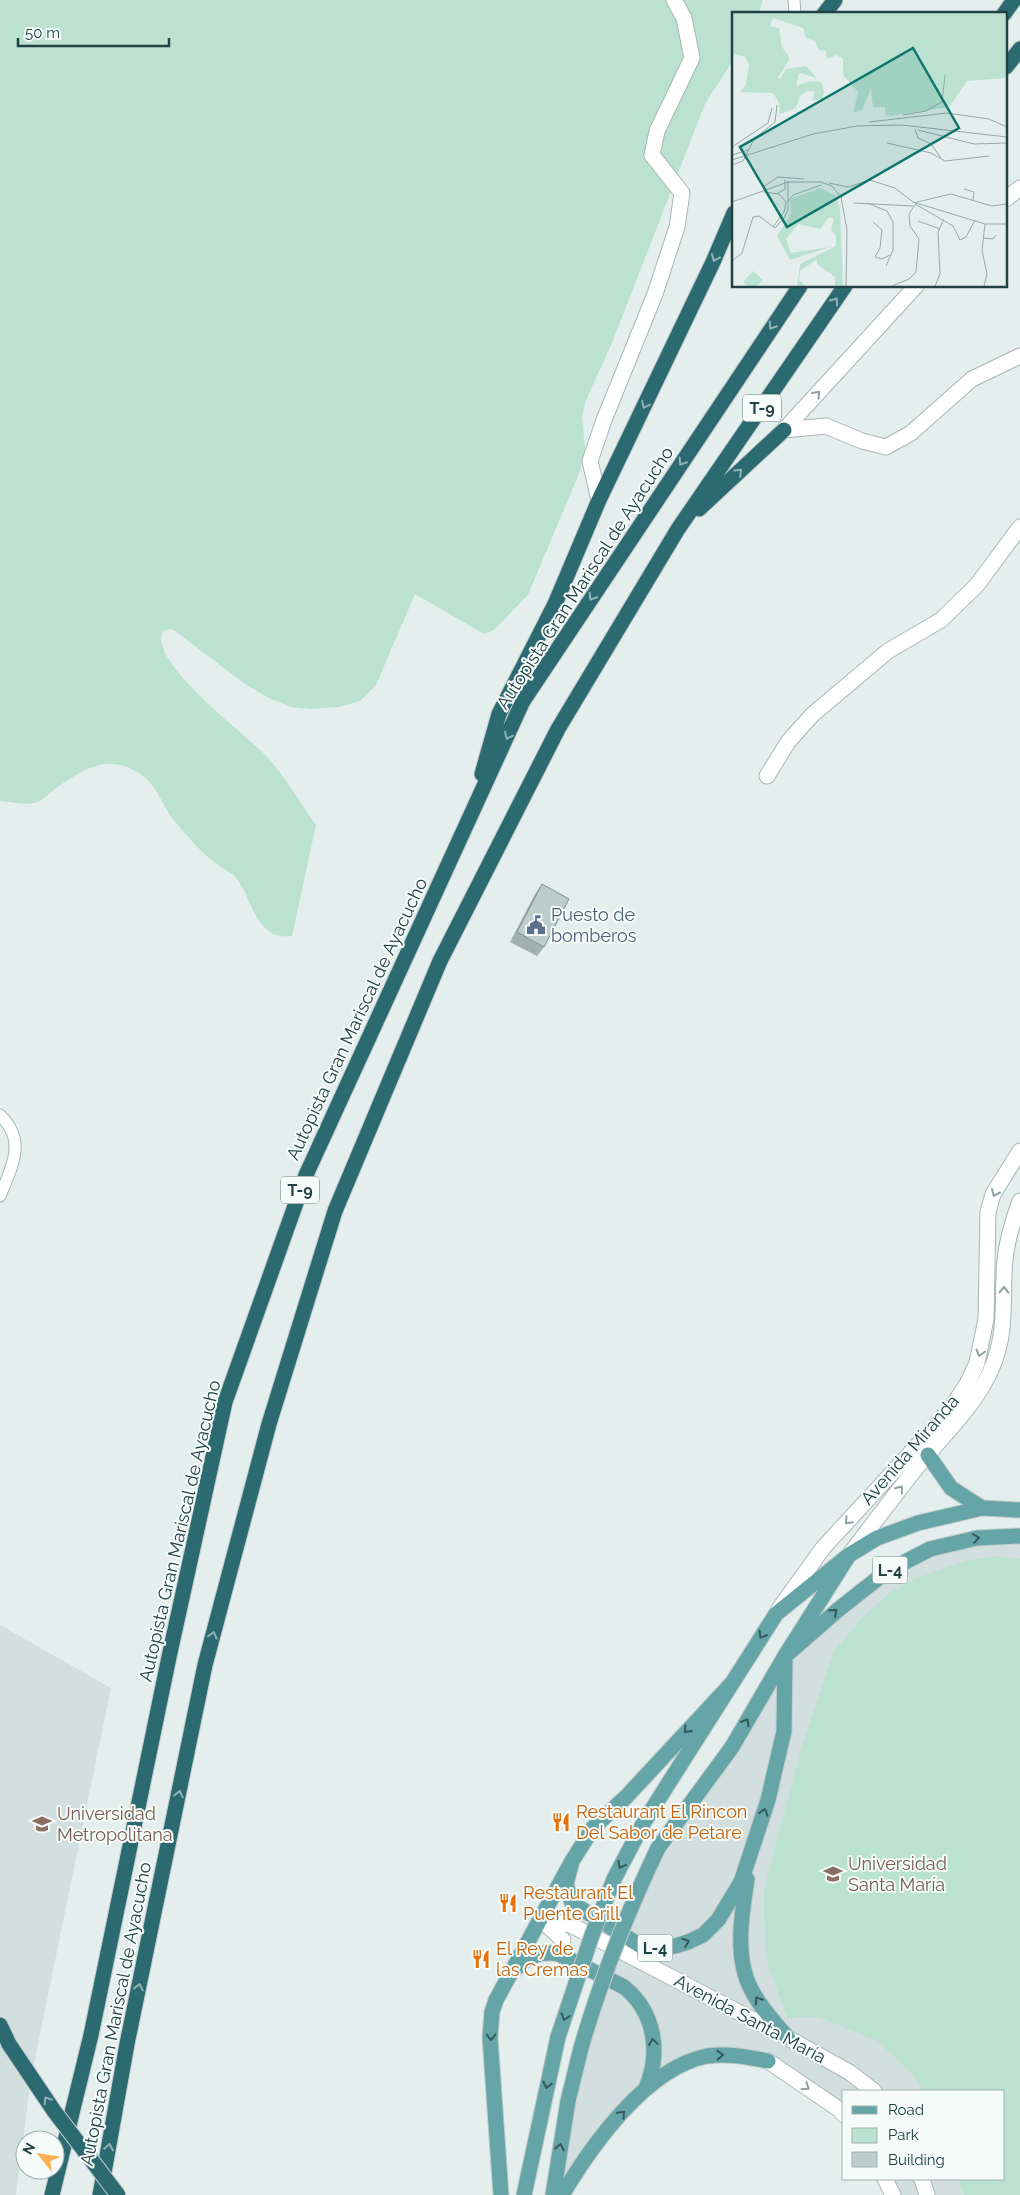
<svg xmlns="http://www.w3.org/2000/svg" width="1020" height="2195" viewBox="0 0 1020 2195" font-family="Raleway,sans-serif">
<rect width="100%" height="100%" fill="#e4efed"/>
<!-- built -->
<path fill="#d2dfde" d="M1020,1536V2195H893L885,2179H1004V2091H844V2115L768,2061L732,2055L657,2081L562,2195L558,2156L568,2101L633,1900L785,1656L909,1558Z
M0,1625L111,1688L31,2078L16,2195H0Z"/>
<!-- green -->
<path fill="#bbe1d1" d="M0,0H763L758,14H734V59L705,104L612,343L586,400L582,416L585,448L580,471L528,595L494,630L484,634L415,594L376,685L360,701L339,707L312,709L291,707L269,698L245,684L175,631L170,629L163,631C147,663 248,735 269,759C287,780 301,804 316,825L292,936C255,941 253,898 236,878C230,871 221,868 214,862C201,852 188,837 177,824C163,809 159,788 142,775C109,752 85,768 56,788C51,792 44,799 38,802C26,806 12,802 0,801Z
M993,1556L1020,1559V2195H964L958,2179H1004V2091H923L913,2075L878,2041L819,2017L787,2018L765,1955L764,1889L802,1747L834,1651L860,1620L888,1594L917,1578L966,1561Z"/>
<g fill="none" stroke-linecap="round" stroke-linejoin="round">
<!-- lane casing -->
<g stroke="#a6b7b6" stroke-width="13">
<path id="lane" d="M794,0L795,14
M0,1115C27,1141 12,1166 0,1196"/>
</g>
<!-- street casing -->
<g stroke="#a6b7b6" stroke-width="17">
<path id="street" d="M1006,199L1020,188
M784,430L826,426L862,441L886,447L911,433L972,379L1020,356
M784,430L916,286
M599,500L590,461L604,420L655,294L677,227L682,193L652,155L657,131L692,58L684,18L674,0
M767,776L788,742L812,715L888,651L941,620L977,585L1020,527
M850,1554C872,1525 894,1496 917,1467C947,1430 986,1397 998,1350C1006,1320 1002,1290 1005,1260C1007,1240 1013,1220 1020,1201
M779,1609L823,1548L949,1411L967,1384L977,1363L986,1319L988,1212L993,1194L1020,1151
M540,1919L571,1925L788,2038L849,2072L874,2091
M541,1920L563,1940
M768,2061L840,2110L844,2115
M885,2179L893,2195
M922,2179L927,2195"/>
</g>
<!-- primary casing -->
<g stroke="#c1caca" stroke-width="17">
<path id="primary" d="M928,1455L951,1488L982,1508
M644,1822L776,1614L849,1555L877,1538L918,1523L982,1508L1020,1510
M658,1848L732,1747L785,1656L839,1609L886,1572L930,1549L977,1538L1020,1536
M572,1861L566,1884L572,1903L644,1948L675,1946L688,1942L703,1935L718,1920L741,1882L768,1800L784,1731L785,1656L849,1555
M747,1879C742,1914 734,1956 751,1989C760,2007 775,2023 788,2038
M517,1968C528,1955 543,1951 559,1954L624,1987C655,2012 661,2053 646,2088
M501,2195L490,2037L492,2012L496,2000L572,1861L593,1828L627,1796L733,1682
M524,2195L558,2037
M553,2195L568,2101L581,2048
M562,2195C592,2145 646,2068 707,2056C728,2053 748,2057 768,2061"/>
</g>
<!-- highway casing -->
<g stroke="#c1caca" stroke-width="17">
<path id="highway" d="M824,14L835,0
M1004,14L1014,0
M1006,67L1020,49
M699,509L784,430
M482,774L499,714L555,604L599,500L713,262L734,213
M0,2025L9,2044
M52,2195L91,2035L169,1657L225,1402L306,1175L523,701L800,286
M100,2195L127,2044L205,1665L269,1424L335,1211L440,961L558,729L678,529L845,286"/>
</g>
<!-- lane -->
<use href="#lane" stroke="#fff" stroke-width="11"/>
<!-- street -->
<use href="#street" stroke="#fff" stroke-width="15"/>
<!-- primary -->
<use href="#primary" stroke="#65a5a8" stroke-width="15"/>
<!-- highway -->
<use href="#highway" stroke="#2b6a71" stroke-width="15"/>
<!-- primary-bridge casing -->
<g stroke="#c1caca" stroke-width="17" stroke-linecap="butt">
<path id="primary-bridge" d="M558,2037L592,1935L614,1879L644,1822
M581,2048C601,1979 627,1913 658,1848"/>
</g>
<!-- highway-bridge casing -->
<g stroke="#c1caca" stroke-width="17" stroke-linecap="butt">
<path id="highway-bridge" d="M9,2044L54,2111L118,2195"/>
</g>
<!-- primary-bridge -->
<use href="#primary-bridge" stroke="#65a5a8" stroke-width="15"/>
<!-- highway-bridge -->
<use href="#highway-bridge" stroke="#2b6a71" stroke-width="15"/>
</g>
<!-- wall -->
<path fill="#a2b0ae" d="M542,884L544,947L537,956L510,942L535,894Z"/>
<!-- building -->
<path fill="#bccdca" stroke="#84908d" d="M542,884L569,899L544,947L517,932Z"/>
<!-- one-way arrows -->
<defs><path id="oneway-chevron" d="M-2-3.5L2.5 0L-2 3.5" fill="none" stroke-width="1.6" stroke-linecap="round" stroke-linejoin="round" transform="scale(1.25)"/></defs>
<g stroke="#90b2b5">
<use href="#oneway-chevron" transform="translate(715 258) rotate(113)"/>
<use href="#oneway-chevron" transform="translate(835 301) rotate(-55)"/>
<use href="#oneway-chevron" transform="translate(772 326) rotate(123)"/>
<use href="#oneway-chevron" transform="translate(645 405) rotate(116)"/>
<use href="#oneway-chevron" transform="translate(682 462) rotate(123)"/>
<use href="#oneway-chevron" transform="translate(739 472) rotate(-43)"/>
<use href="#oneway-chevron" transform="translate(592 597) rotate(123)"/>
<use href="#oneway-chevron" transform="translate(508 736) rotate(115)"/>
<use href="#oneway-chevron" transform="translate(213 1635) rotate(-75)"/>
<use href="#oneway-chevron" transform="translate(179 1794) rotate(-78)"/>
<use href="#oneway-chevron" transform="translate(139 1987) rotate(-78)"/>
<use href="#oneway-chevron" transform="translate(47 2100) rotate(-123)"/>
<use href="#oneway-chevron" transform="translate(109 2147) rotate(-80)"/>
</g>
<g stroke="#90a0a0">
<use href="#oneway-chevron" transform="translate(817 394) rotate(-48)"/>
<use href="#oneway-chevron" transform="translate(995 1193) rotate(114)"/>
<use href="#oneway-chevron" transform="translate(1004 1290) rotate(-89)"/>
<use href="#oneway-chevron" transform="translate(980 1353) rotate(105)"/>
<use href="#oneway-chevron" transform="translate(900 1489) rotate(-52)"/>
<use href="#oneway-chevron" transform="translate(848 1521) rotate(133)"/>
<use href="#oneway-chevron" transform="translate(806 2087) rotate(35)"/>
</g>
<g stroke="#325a5c">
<use href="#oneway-chevron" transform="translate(976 1538) rotate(-8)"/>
<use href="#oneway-chevron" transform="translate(834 1612) rotate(-41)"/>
<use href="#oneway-chevron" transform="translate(762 1635) rotate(122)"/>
<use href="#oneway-chevron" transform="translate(746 1722) rotate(-60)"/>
<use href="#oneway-chevron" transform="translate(687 1730) rotate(132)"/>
<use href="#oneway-chevron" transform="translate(764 1812) rotate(-73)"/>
<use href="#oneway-chevron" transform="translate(621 1865) rotate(118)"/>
<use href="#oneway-chevron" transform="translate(686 1942) rotate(-20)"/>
<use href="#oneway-chevron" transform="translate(758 2000) rotate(-123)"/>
<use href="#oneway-chevron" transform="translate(565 2017) rotate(108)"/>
<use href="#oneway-chevron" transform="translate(491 2037) rotate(90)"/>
<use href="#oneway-chevron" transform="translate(653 2042) rotate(-98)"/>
<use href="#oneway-chevron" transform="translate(720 2055) rotate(-3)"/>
<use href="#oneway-chevron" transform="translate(547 2085) rotate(104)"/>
<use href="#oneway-chevron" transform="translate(622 2114) rotate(-47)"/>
<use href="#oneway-chevron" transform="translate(560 2147) rotate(-79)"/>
</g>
<!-- icons -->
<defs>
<g id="civic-bare" transform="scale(1.5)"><path d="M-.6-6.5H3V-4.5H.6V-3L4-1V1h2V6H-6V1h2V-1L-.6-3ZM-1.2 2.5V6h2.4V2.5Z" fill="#5c6f8a" stroke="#f5fbf9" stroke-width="2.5" paint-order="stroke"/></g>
<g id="restaurant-bare" transform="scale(1.5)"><path d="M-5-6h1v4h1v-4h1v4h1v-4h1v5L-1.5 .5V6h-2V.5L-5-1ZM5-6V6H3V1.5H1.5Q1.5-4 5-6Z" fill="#e8710a" stroke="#f5fbf9" stroke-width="2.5" paint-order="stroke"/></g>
<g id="university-bare" transform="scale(1.5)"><path d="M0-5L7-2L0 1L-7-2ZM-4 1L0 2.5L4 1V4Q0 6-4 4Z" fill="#8d6e63" stroke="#f5fbf9" stroke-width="2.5" paint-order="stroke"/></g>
</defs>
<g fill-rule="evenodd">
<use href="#civic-bare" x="536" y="925"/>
<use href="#restaurant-bare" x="561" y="1822"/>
<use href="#university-bare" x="42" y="1824"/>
<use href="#university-bare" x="833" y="1874"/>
<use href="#restaurant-bare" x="508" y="1903"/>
<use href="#restaurant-bare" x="481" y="1959"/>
</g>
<g text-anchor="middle" stroke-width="4" stroke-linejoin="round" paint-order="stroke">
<!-- shield labels -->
<g fill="#f5fbf9" stroke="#617979" stroke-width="1">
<rect x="743" y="394.5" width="38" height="27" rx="4"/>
<rect x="281" y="1176.5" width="38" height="27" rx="4"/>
<rect x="872.5" y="1556.5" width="35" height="27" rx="4"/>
<rect x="637.5" y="1934.5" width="35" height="27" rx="4"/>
</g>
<g font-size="16" font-weight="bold" fill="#214142">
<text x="762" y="414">T-9</text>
<text x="300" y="1196">T-9</text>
<text x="890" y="1576">L-4</text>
<text x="655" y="1954">L-4</text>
</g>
<!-- street labels -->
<g font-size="18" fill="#214142" stroke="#f5fbf9">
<text transform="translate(585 578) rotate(-57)" y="6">Autopista Gran Mariscal de Ayacucho</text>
<text transform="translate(357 1019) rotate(-65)" y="6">Autopista Gran Mariscal de Ayacucho</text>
<text transform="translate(910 1450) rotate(-49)" y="6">Avenida Miranda</text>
<text transform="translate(180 1531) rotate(-77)" y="6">Autopista Gran Mariscal de Ayacucho</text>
<text transform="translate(116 2014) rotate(-79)" y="6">Autopista Gran Mariscal de Ayacucho</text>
<text transform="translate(750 2019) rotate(28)" y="6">Avenida Santa María</text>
</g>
<!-- service labels -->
<g font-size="18" fill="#4e5e75" stroke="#f5fbf9" text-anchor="start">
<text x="551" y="921">Puesto de<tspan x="551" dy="21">bomberos</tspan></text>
</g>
<!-- food labels -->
<g font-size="18" fill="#c56008" stroke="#f5fbf9" text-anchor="start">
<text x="576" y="1818">Restaurant El Rincon<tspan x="576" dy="21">Del Sabor de Petare</tspan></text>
<text x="523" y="1899">Restaurant El<tspan x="523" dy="21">Puente Grill</tspan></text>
<text x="496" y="1955">El Rey de<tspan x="496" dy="21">las Cremas</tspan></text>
</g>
<!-- education labels -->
<g font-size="18" fill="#785e54" stroke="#f5fbf9" text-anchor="start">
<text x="57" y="1820">Universidad<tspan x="57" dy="21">Metropolitana</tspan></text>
<text x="848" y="1870">Universidad<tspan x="848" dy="21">Santa María</tspan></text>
</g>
</g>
<!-- overview -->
<g transform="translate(732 12)">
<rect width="275" height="275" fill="#e4efed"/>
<path d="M0,1H275V66L235,69L217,95L158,104L153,103V95H141L139,77L130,98L121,101L126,80L111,63V47L105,43L95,47L94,39L87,38L83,29L74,26L71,16L41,6L38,14L47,16L50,35L58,46L45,67L49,66L54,57L74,54L85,66L67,61L64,74L78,69L90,70L92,81L90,87L80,89L83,79H75L68,84L64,96L48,102L47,91L41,81L8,80L14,72L17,53L13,45L0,41ZM89,176L104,184L108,197L111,274H103V265L85,252V247L68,259L67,268L73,274H65L68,252L104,234V224L99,218L102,206H96L88,217L66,212L54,227L59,241L98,235L58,248L45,224L59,202L58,189L62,185ZM21,259L31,268L25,274H15L11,270Z" fill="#bbe1d1"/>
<path fill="none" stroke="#96a9a9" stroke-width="1" d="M171,103L194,99L210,90L213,63M137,110L215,101L257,107L275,115M183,117L186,126L199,132L209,146M186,118L242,132M155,131L199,141L213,149L257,144M242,132L275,131M0,135L36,111L40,96M0,143L16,138M0,148L81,122L125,114L170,113L275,125M0,153L11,149L22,127L43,110L45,93M97,171L116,175L138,168L163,176L181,190L253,212H275M31,175L46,165L72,167M232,177L242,180L241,188M32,180L47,182L54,190M46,181L53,177V168M0,190L56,170H89L100,174L109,185L115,218L114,274M56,190L61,183L89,173M121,191L181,194M135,191L155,199L161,210V238L154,254M183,192L221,214L228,228L234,225L243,208M186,209L208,217M141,210L150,218L148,236L143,245L150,247L158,243M41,215L52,200L54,190M251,226L261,227L264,223M0,249L10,241L21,205L27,204L43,216L52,206L56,198V169M160,274L177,267L184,260L187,227L178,214L177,202L185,190L219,182L260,194L275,192M203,274L208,262L206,220L212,207M252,274L255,262L250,238L253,212"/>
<path fill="#0f766e" fill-opacity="0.15" stroke="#0f766e" stroke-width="2.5" d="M181,36L227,116L55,215L8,135Z"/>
<rect width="275" height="275" fill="none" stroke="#214142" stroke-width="2.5"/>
</g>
<!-- legend -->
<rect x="842" y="2090" width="162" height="90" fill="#f5fbf9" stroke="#a0b1b0"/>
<rect x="852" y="2106" width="25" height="8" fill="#65a5a8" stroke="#a0b1b0"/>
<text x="888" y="2115" font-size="15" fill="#214142">Road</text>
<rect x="852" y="2128" width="25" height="15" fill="#bbe1d1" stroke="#a0b1b0"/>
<text x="888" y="2140" font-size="15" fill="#214142">Park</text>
<rect x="852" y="2152" width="25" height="15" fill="#bccdca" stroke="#a0b1b0"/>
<text x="888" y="2165" font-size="15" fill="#214142">Building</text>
<!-- north arrow -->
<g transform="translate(40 2155) rotate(300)"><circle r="24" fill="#f5fbf9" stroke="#a0b1b0"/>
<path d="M0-4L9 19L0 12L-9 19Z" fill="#fdb154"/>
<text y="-8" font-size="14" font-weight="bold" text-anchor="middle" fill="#214142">N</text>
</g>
<!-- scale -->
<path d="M18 38v8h151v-8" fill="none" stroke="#214142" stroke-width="2.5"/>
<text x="25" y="38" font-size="15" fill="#214142" stroke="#f5fbf9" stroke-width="4" paint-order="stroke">50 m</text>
</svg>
